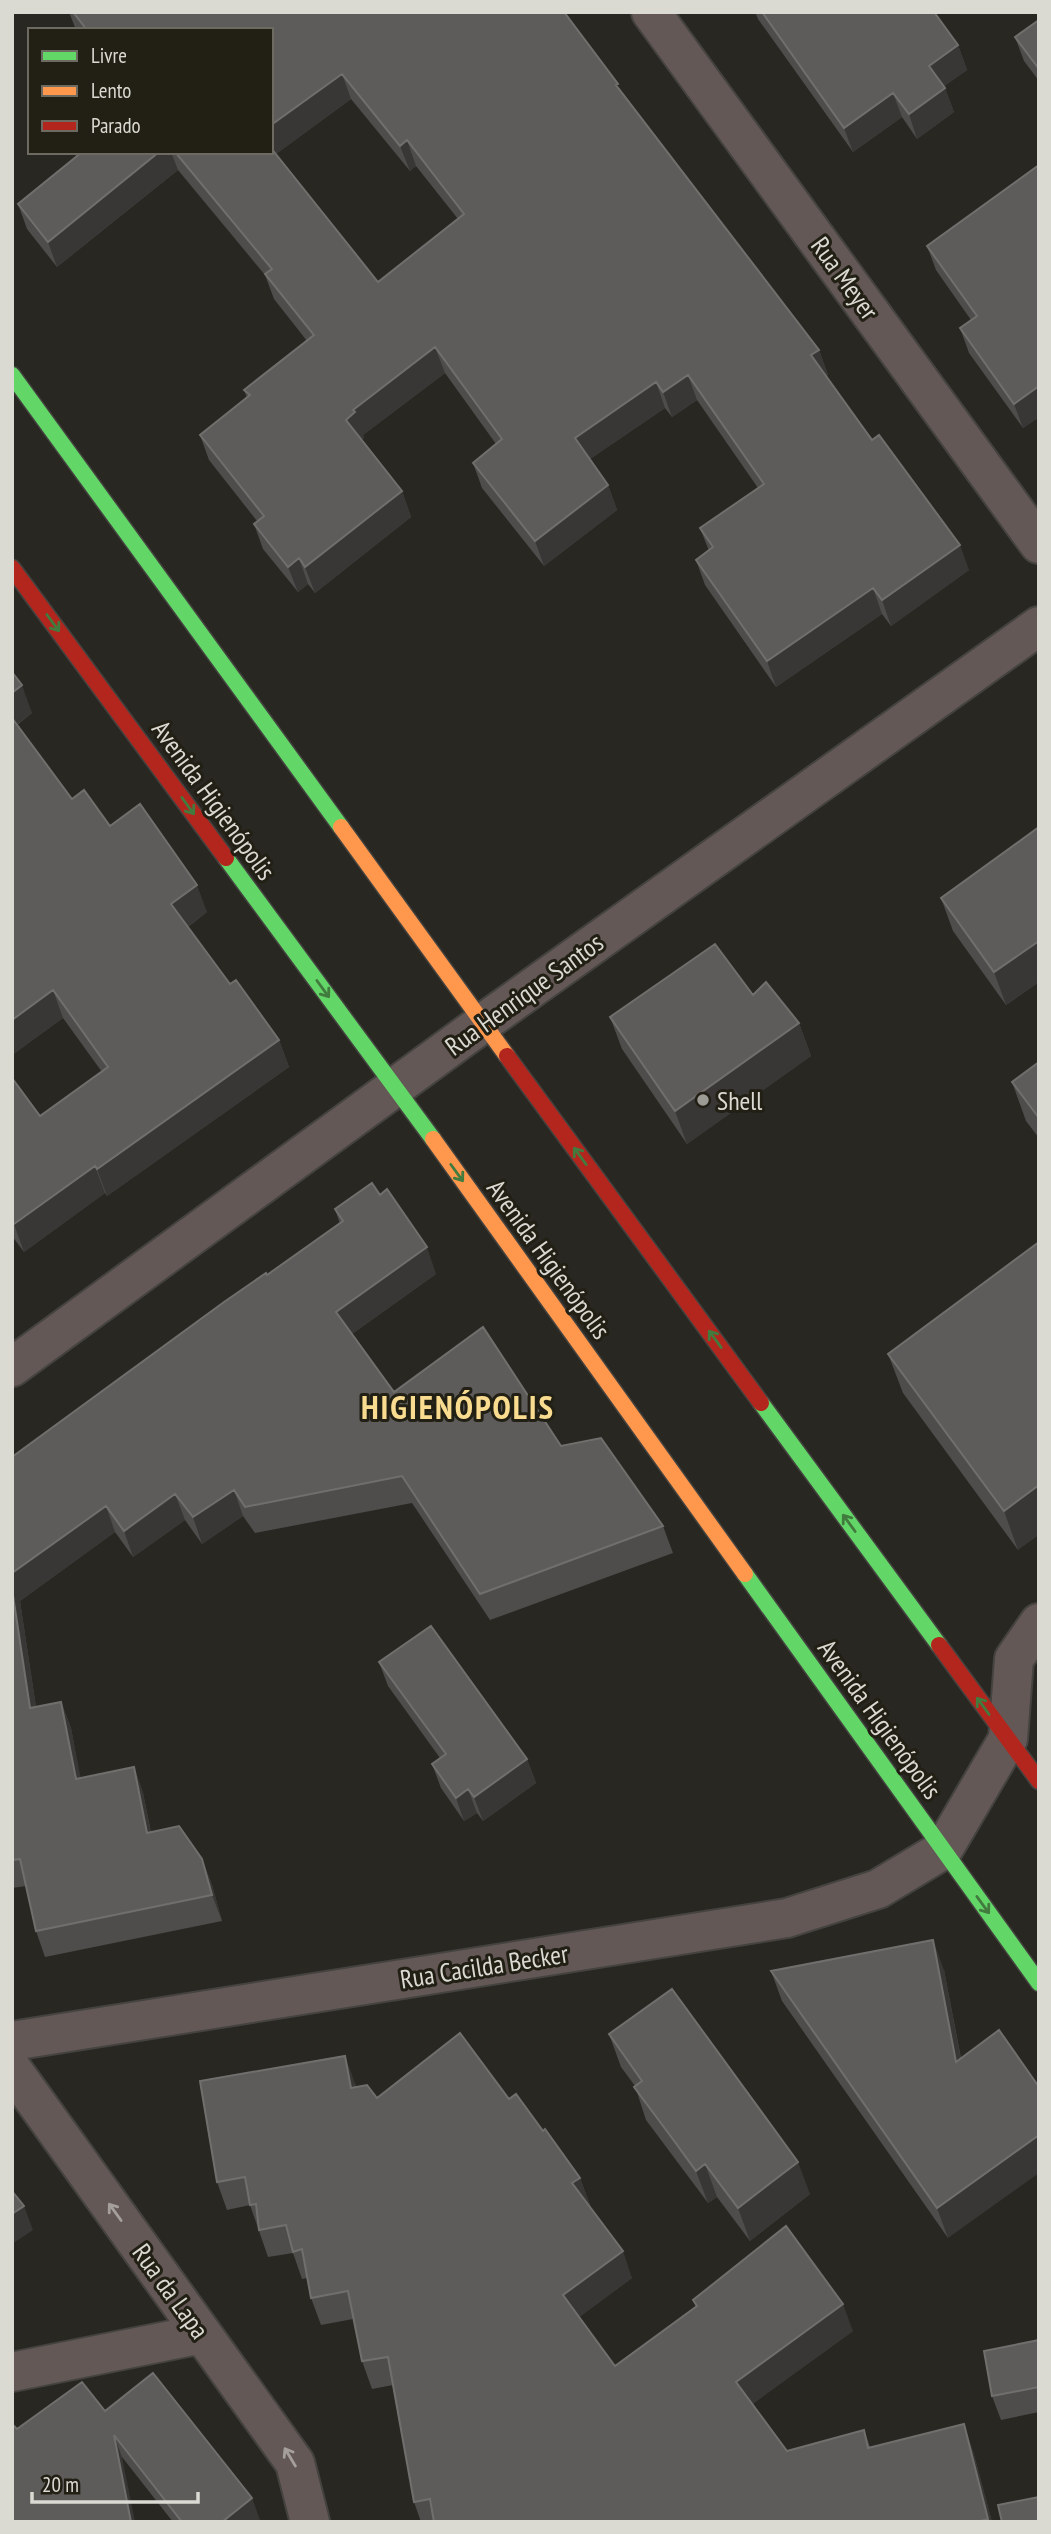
<svg xmlns="http://www.w3.org/2000/svg" width="1051" height="2534" font-family="'PT Sans Narrow',sans-serif">
	<style>
		.lines { fill: none; stroke-linecap: round; stroke-linejoin: round }
		.street-casing { stroke: #44433f; stroke-width: 42 }
		.fast-casing { stroke: #44433f; stroke-width: 19 }
		.slow-casing { stroke: #44433f; stroke-width: 19 }
		.jam-casing { stroke: #44433f; stroke-width: 19 }
		.street { stroke: #645857; stroke-width: 38 }
		.fast { stroke: #63d668; stroke-width: 16 }
		.slow { stroke: #ff974d; stroke-width: 16 }
		.jam { stroke: #b3261e; stroke-width: 16 }
		.wall { fill: #4e4d4c; fill-rule: evenodd }
		.shaded-wall { fill: #393735 }
		.building { fill: #5e5c5a; stroke: #716f6d; stroke-width: 2 }
		.oneway { stroke: #427b3e }
		.oneway2 { stroke: #a59f9b }
		.poi-dot { fill: #9c9b94; stroke: #222015; stroke-width: 2.5 }
		.labels { text-anchor: middle; dominant-baseline: central; stroke-width: 6; stroke-linejoin: round; paint-order: stroke }
		.street-label { font-size: 26px; fill: #dad9d2; stroke: #222015 }
		.poi-label { font-size: 26px; fill: #dad9d2; stroke: #222015; text-anchor: start }
		.district-label { font-size: 33px; font-weight: bold; letter-spacing: 2px; fill: #f9dc90; stroke: #222015 }
	</style>
	<rect width="100%" height="100%" fill="#282722"/>
	<g class="lines">
		<!-- street casing -->
		<g class="street-casing">
			<path id="street" d="M651,12L1039,544
				M12,1367L483,1023L1039,626
				M12,2041L787,1918L878,1889L943,1850L1008,1739L1014,1659L1039,1623
				M12,2069L295,2463L310,2522
				M12,2372L202,2334"/>
		</g>
		<!-- fast casing -->
		<g class="fast-casing">
			<path id="fast" d="M12,375L341,827
				M226,858L433,1139
				M761,1403L939,1645
				M745,1574L1039,1983"/>
		</g>
		<!-- slow casing -->
		<g class="slow-casing">
			<path id="slow" d="M341,827L507,1056
				M433,1139L745,1574"/>
		</g>
		<!-- jam casing -->
		<g class="jam-casing">
			<path id="jam" d="M12,568L226,858
				M507,1056L761,1403
				M939,1645L1039,1781"/>
		</g>
		<!-- street -->
		<use href="#street" class="street"/>
		<!-- fast -->
		<use href="#fast" class="fast"/>
		<!-- slow -->
		<use href="#slow" class="slow"/>
		<!-- jam -->
		<use href="#jam" class="jam"/>
	</g>
	<!-- wall -->
	<path class="wall" d="M69,12H564L621,91L819,350L828,375L826,376L969,570L891,626L882,614L776,687L705,585L696,560L709,551L700,528L758,488L697,400L672,417L665,408L590,459L608,485L617,510L544,566L482,488L473,463L496,444L445,373L363,435L364,438L361,440L402,491L411,517L315,593L308,584L298,592L263,549L254,524L257,521L209,460L200,435L247,398L244,390L307,341L274,299L265,275L178,170L57,267L27,229L18,204L82,152H271V30H76ZM351,99L410,171L416,166L458,219L378,282L276,154Z
		M755,12H934L958,45L967,70L944,86L954,112L917,139L902,117L853,152L758,19Z
		M1039,20V81L1024,61L1015,37Z
		M1039,164V417L1023,428L969,353L960,328L971,320L936,270L927,246Z
		M12,672L32,713L17,725L72,799L110,826L207,912L188,927L230,984L279,1040L289,1067L107,1196L105,1193L24,1252L12,1236V1078L40,1116L102,1072L63,1018L12,1055Z
		M1039,827V982L1006,1005L953,931L941,898Z
		M610,1017L799,1023L811,1056L687,1144L622,1049Z
		M1039,1062V1138L1026,1121L1012,1082Z
		M335,1209L436,1274L352,1334L394,1392L561,1446L663,1526L673,1553L490,1620L412,1503L255,1533L243,1516L202,1544L185,1520L133,1557L115,1532L20,1601L36,1707L61,1702L71,1728L80,1778L134,1767L143,1793L151,1832L202,1859L212,1885L222,1921L45,1957L36,1931L26,1886L12,1888V1457L340,1224Z
		M1039,1242L1018,1550L903,1393L888,1354Z
		M379,1662L527,1759L536,1783L483,1821L477,1813L464,1821L441,1788L432,1764L440,1758L388,1686Z
		M944,1970L961,2058L948,2238L782,2001L771,1971Z
		M609,2034L810,2194L750,2241L717,2197L708,2203L646,2120L635,2086L621,2067Z
		M355,2083L356,2087L377,2098L509,2099L543,2131L580,2178L590,2205L589,2206L632,2278L579,2317L615,2366L696,2307L693,2300L853,2331L752,2404L787,2451L864,2430L870,2447L973,2451L992,2522H421L414,2502L393,2385L372,2389L362,2361L353,2319L321,2325L311,2298L307,2278L302,2279L293,2253L268,2257L250,2205L227,2210L217,2182Z
		M1039,2340V2412L1001,2420L992,2396Z
		M105,2411L260,2520L258,2522H173L122,2457L17,2429Z"/>
	<!-- shaded-wall -->
	<path class="shaded-wall" d="M958,45L967,70L938,91L929,66Z
		M342,74L351,99L269,159L271,152V125Z
		M945,88L954,112L917,139L909,114Z
		M893,93L902,117L853,152L844,128Z
		M407,140L416,166L410,171L400,146Z
		M159,152H171L178,170L57,267L48,242Z
		M435,347L445,373L363,435L364,438L355,445L346,420L353,410Z
		M819,350L828,375L820,380L811,355Z
		M688,375L697,400L672,417L663,392Z
		M656,382L665,408L584,463L575,438Z
		M1039,386V417L1023,428L1014,404Z
		M608,485L617,510L544,566L535,541Z
		M402,491L411,517L315,593L305,567Z
		M960,545L969,570L891,626L882,600Z
		M299,558L308,584L298,592L288,567Z
		M873,588L882,614L776,687L767,661Z
		M22,685L32,713L12,728V693Z
		M197,885L207,912L181,932L171,904Z
		M1039,941V982L1006,1005L994,972Z
		M53,990L63,1018L12,1055V1020Z
		M799,1023L811,1056L687,1144L675,1111Z
		M279,1040L289,1067L107,1196L97,1169Z
		M95,1166L105,1193L24,1252L14,1224Z
		M427,1247L436,1274L345,1339L336,1312Z
		M1039,1485V1535L1018,1550L1004,1511Z
		M234,1490L243,1516L202,1544L193,1517Z
		M175,1494L185,1520L133,1557L124,1531Z
		M106,1506L115,1532L20,1601L40,1734L30,1708L12,1589V1573Z
		M61,1702L71,1728L86,1805L76,1779Z
		M527,1759L536,1783L483,1821L474,1797Z
		M134,1767L143,1793L156,1859L147,1833Z
		M468,1789L477,1813L464,1821L456,1798Z
		M202,1859L212,1885L222,1921L212,1895Z
		M933,1940L944,1970L967,2092L956,2062Z
		M345,2056L355,2083L361,2116L351,2088Z
		M1039,2135V2173L948,2238L937,2208Z
		M798,2162L810,2194L750,2241L738,2208Z
		M705,2164L717,2197L708,2203L696,2171Z
		M580,2178L590,2205L582,2210L572,2183Z
		M24,2206L33,2230L12,2244V2214Z
		M623,2251L632,2278L573,2322L563,2295Z
		M843,2304L853,2331L746,2409L736,2382Z
		M964,2424L973,2451L992,2522H989L988,2519Z
		M114,2435L122,2457L135,2522H131Z
		M252,2498L260,2520L258,2522H222Z"/>
	<!-- building -->
	<path class="building" d="M73,12H564L618,84L616,85L819,350L811,355L872,440L879,435L960,545L882,600L873,588L767,661L696,560L713,547L700,528L764,484L688,375L663,392L656,382L575,438L608,485L535,541L473,463L502,439L435,347L353,410L355,412L346,420L402,491L305,567L299,558L288,567L254,524L264,516L200,435L250,395L244,390L314,335L265,274L272,269L175,152H271V148L378,282L464,214L407,140L400,146L342,74L271,125V30H87Z
		M762,12H934L958,45L929,66L945,88L909,114L893,93L844,128Z
		M1039,20V69L1015,37Z
		M82,152H159L48,242L18,204Z
		M1039,165V386L1014,404L960,328L977,316L927,246Z
		M12,672L22,685L12,693Z
		M12,718L72,799L84,790L110,826L140,804L197,885L171,904L230,984L236,980L279,1040L97,1169L95,1166L14,1224L12,1222V1078L40,1116L108,1067L53,990L12,1020Z
		M1039,827V941L994,972L941,898Z
		M715,944L753,995L766,982L799,1023L675,1111L610,1017Z
		M1039,1062V1118L1012,1082Z
		M372,1183L380,1195L387,1189L427,1247L336,1312L394,1392L483,1327L561,1446L601,1438L663,1526L480,1594L402,1476L245,1507L234,1490L193,1517L175,1494L124,1531L106,1506L12,1573V1457L224,1302L266,1273L267,1275L343,1221L335,1209Z
		M1039,1242V1485L1004,1511L888,1354Z
		M12,1589L30,1708L61,1702L76,1779L134,1767L147,1833L179,1826L202,1859L212,1895L36,1931L20,1859L12,1860Z
		M431,1626L527,1759L474,1797L468,1789L456,1798L432,1764L446,1754L379,1662Z
		M933,1940L956,2062L999,2030L1039,2087V2135L937,2208L771,1971Z
		M672,1989L798,2162L738,2208L705,2164L696,2171L672,2138L634,2087L642,2081L609,2034Z
		M460,2033L509,2099L516,2094L543,2131L545,2129L580,2178L572,2183L623,2251L563,2295L615,2366L697,2306L693,2300L786,2226L843,2304L736,2382L787,2451L864,2430L868,2448L964,2424L988,2519L977,2522H434L430,2499L414,2502L388,2357L362,2361L348,2291L311,2298L302,2249L293,2252L286,2225L259,2230L256,2204L250,2205L245,2177L217,2182L200,2081L345,2056L351,2088L367,2085L377,2098Z
		M12,2191L24,2206L12,2214Z
		M1039,2340V2387L992,2396L984,2351Z
		M153,2373L252,2498L222,2522H182L114,2435L131,2522H12V2424L17,2429L82,2382L105,2411Z
		M1039,2497V2522H1002L998,2505Z"/>
	<!-- one-way arrows -->
	<defs><path id="oneway-shaft" d="M-6 0H5M1.5-3L5.5 0L1.5 3" fill="none" stroke-width="1.6" stroke-linecap="round" stroke-linejoin="round" transform="scale(1.75)"/></defs>
	<g class="oneway">
		<use href="#oneway-shaft" transform="translate(53 623) rotate(54)"/>
		<use href="#oneway-shaft" transform="translate(188 806) rotate(54)"/>
		<use href="#oneway-shaft" transform="translate(323 989) rotate(54)"/>
		<use href="#oneway-shaft" transform="translate(580 1156) rotate(-126)"/>
		<use href="#oneway-shaft" transform="translate(457 1173) rotate(54)"/>
		<use href="#oneway-shaft" transform="translate(715 1339) rotate(-126)"/>
		<use href="#oneway-shaft" transform="translate(849 1523) rotate(-126)"/>
		<use href="#oneway-shaft" transform="translate(983 1706) rotate(-126)"/>
		<use href="#oneway-shaft" transform="translate(983 1905) rotate(54)"/>
	</g>
	<g class="oneway2">
		<use href="#oneway-shaft" transform="translate(115 2212) rotate(-126)"/>
		<use href="#oneway-shaft" transform="translate(290 2457) rotate(-121)"/>
	</g>
	<!-- markers -->
	<circle class="poi-dot" cx="703" cy="1100" r="7"/>
	<g class="labels">
		<!-- street labels -->
		<g class="street-label">
			<text transform="translate(845 278) rotate(54)">Rua Meyer</text>
			<text transform="translate(214 800) rotate(54)">Avenida Higienópolis</text>
			<text transform="translate(524 994) rotate(-36)">Rua Henrique Santos</text>
			<text transform="translate(549 1259) rotate(54)">Avenida Higienópolis</text>
			<text transform="translate(880 1719) rotate(54)">Avenida Higienópolis</text>
			<text transform="translate(484 1966) rotate(-9)">Rua Cacilda Becker</text>
			<text transform="translate(171 2291) rotate(54)">Rua da Lapa</text>
		</g>
		<!-- poi labels -->
		<g class="poi-label">
			<text x="717" y="1100">Shell</text>
		</g>
		<!-- district labels -->
		<g class="district-label">
			<text x="458" y="1406">HIGIENÓPOLIS</text>
		</g>
	</g>
	<!-- border -->
	<rect width="1051" height="2534" fill="none" stroke="#dad9d2" stroke-width="28"/>
	<!-- legend -->
	<rect x="28" y="28" width="245" height="126" fill="#222015" stroke="#6c6a61" stroke-width="2"/>
	<rect x="42" y="51" width="35" height="10" fill="#63d668" stroke="#6c6a61" stroke-width="2"/>
	<text x="91" y="63" font-size="21" fill="#dad9d2">Livre</text>
	<rect x="42" y="86" width="35" height="10" fill="#ff974d" stroke="#6c6a61" stroke-width="2"/>
	<text x="91" y="98" font-size="21" fill="#dad9d2">Lento</text>
	<rect x="42" y="121" width="35" height="10" fill="#b3261e" stroke="#6c6a61" stroke-width="2"/>
	<text x="91" y="133" font-size="21" fill="#dad9d2">Parado</text>
	<!-- scale -->
	<path d="M32 2492v10h166v-10" fill="none" stroke="#dad9d2" stroke-width="3.5"/>
	<text x="42" y="2492" font-size="21" fill="#dad9d2" stroke="#222015" stroke-width="5" paint-order="stroke">20 m</text>
</svg>
